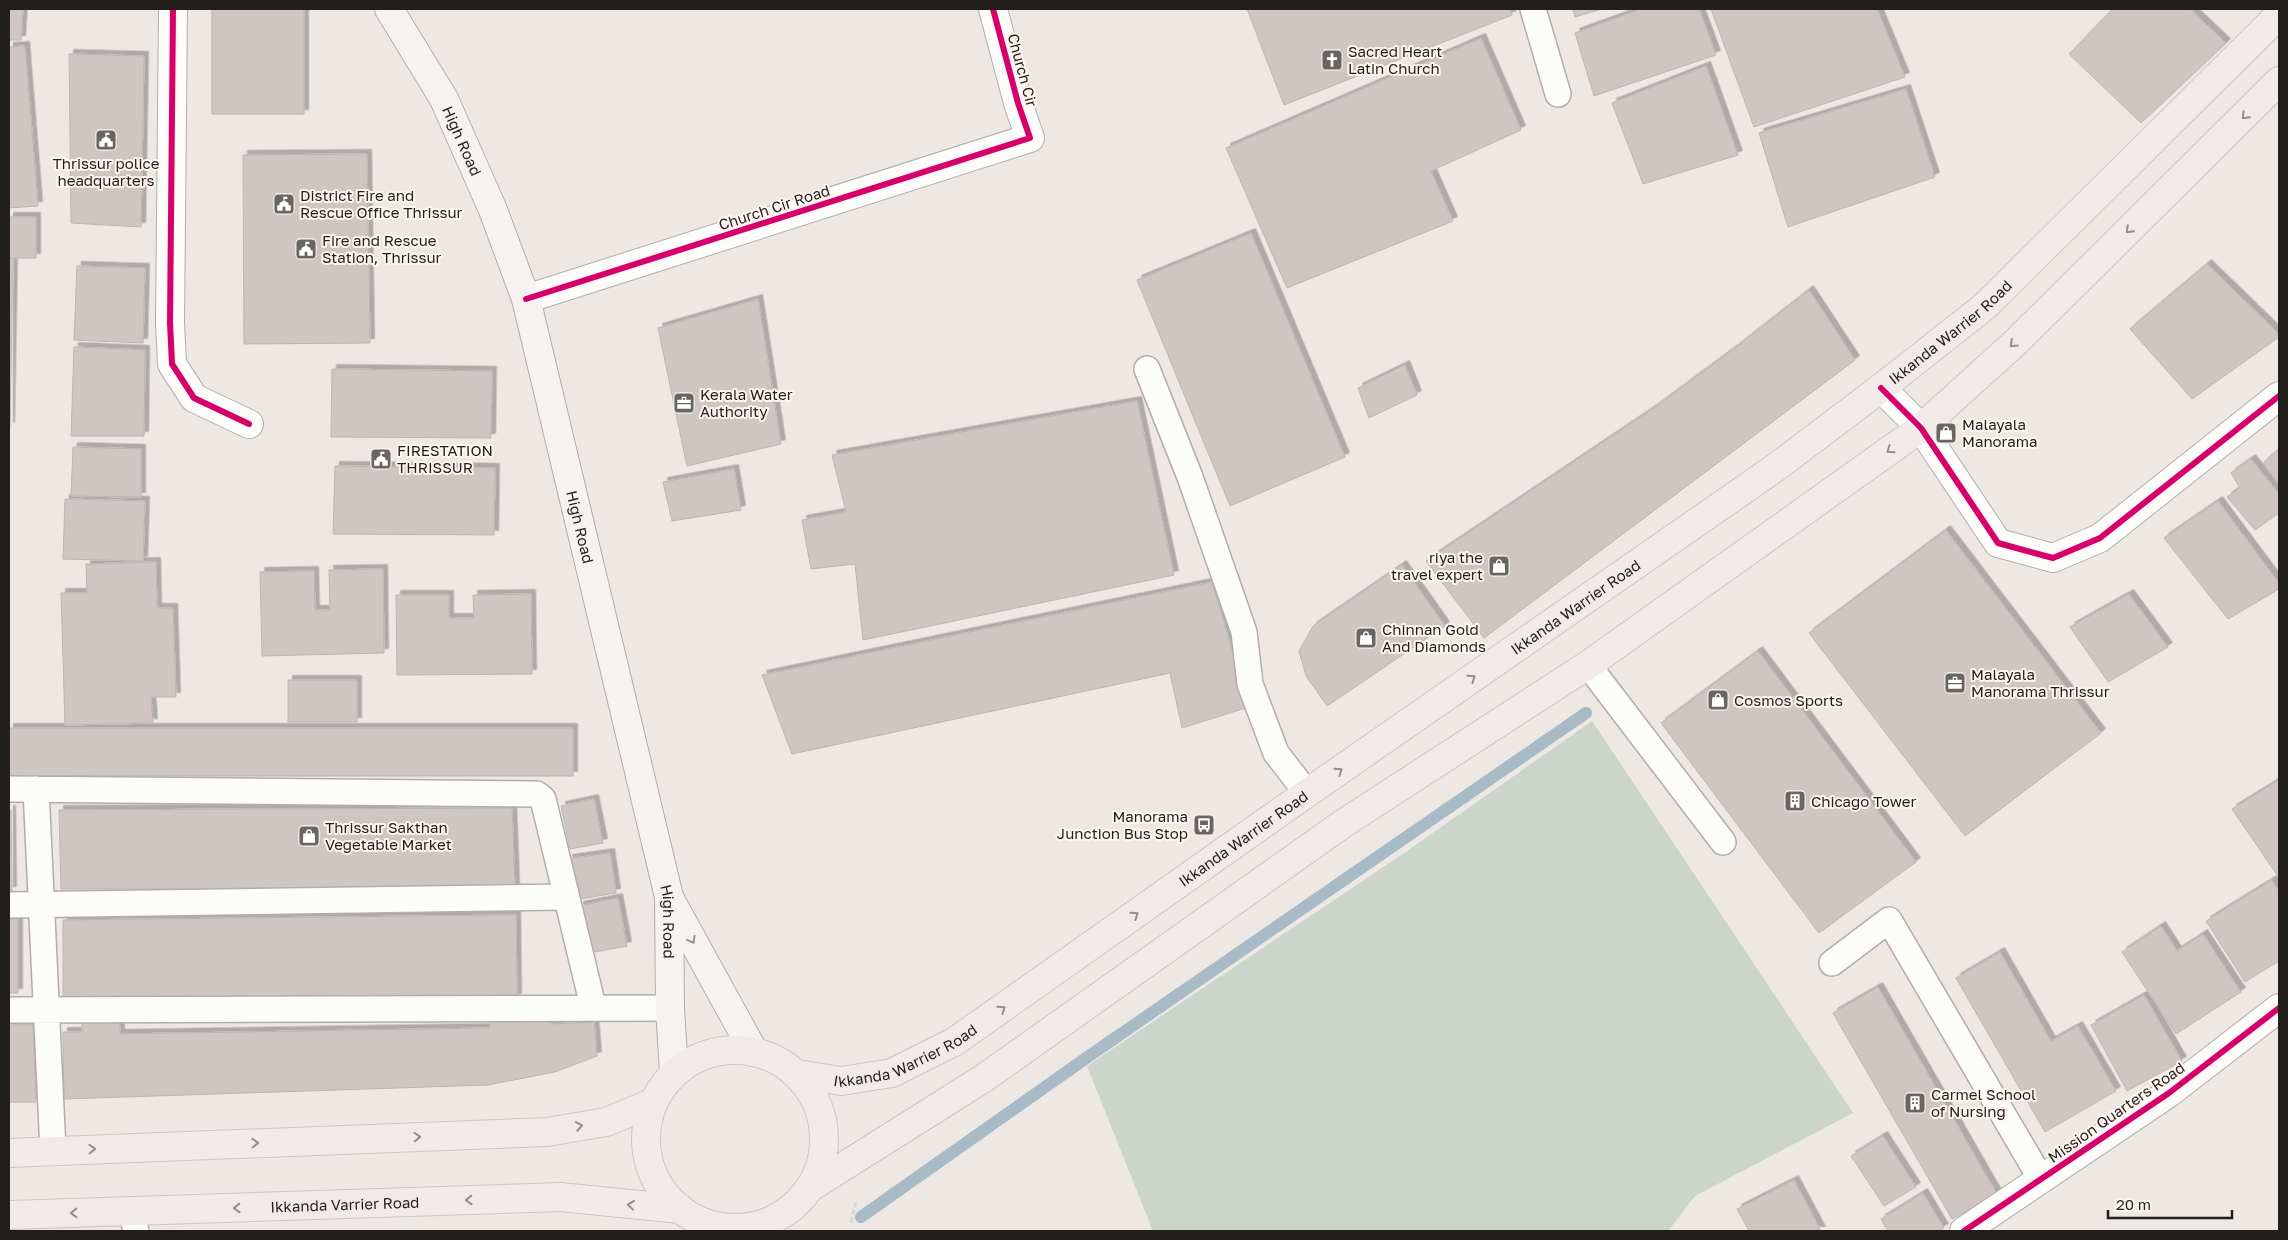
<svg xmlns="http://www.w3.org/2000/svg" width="2288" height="1240" font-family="'Golos Text',sans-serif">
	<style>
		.green { fill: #cbd5cc }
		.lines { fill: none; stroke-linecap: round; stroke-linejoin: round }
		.stream { stroke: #a7bac5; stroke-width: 12 }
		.building { fill: #cfc6c3; stroke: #bab6b4; filter: url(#shadow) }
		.service-casing { stroke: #b2adab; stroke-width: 28 }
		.minor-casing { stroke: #b2adab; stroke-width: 30 }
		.tertiary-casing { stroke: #b2adab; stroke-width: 30 }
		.secondary-casing { stroke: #b2adab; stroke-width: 30 }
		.primary-casing { stroke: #c8c6c4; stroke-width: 30 }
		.path { stroke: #d7d5d5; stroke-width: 3; stroke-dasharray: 5 2.5; stroke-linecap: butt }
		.service { stroke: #fcfcfb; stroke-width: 25 }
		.minor { stroke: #fcfcfb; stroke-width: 28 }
		.tertiary { stroke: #fcfcfb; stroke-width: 28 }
		.secondary { stroke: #f6f2f2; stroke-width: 28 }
		.primary { stroke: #f2eae8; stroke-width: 28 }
		.cycleway-casing { stroke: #fff4ef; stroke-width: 9 }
		.cycleway { stroke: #d6006c; stroke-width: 6 }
		.oneway { stroke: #948e8c }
		.oneway2 { stroke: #979392 }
		.labels { text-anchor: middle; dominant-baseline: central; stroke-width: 4; stroke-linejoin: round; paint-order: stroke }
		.poi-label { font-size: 15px; fill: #221e1c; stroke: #fff4ef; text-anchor: start }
		.street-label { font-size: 15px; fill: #221e1c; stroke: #fff4ef }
	</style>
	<defs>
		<filter id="shadow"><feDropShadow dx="4.5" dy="-4.5" stdDeviation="0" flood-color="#0004"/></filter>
	</defs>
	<rect width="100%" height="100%" fill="#eee8e5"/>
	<!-- green -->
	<path class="green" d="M1592,721L1853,1113L1695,1196L1668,1231H1153L1087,1066L1407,851Z"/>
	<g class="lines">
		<!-- stream -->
		<path class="stream" d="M861,1217L1089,1056L1586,713"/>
	</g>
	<!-- building -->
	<path class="building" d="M9,9H23L21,40H9Z
		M212,9H304V114H212Z
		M1247,9H1510L1512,15L1284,105Z
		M1573,9H1602L1575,17Z
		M1641,9H1699L1716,55L1594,96L1575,33Z
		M1711,9H1877L1905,77L1754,127Z
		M2113,9H2190L2226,43L2141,123L2069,54Z
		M1481,38L1521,130L1431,171L1453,221L1287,288L1226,148Z
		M25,46L38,206L9,208V47Z
		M69,54L144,56L141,227L71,223Z
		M1706,66L1738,155L1643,184L1612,103Z
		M1906,89L1935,177L1788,227L1759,133Z
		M367,154L370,343L244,344L243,155Z
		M9,217H36V258H9Z
		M1251,233L1345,457L1230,506L1137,280Z
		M9,258H13L10,427H9Z
		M2207,264L2279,334V337L2192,399L2130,329Z
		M77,266L145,268L143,343L74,340Z
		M1809,290L1855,360L1484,638L1426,561L1654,408L1735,348Z
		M758,299L781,444L687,466L658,328Z
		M74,347L145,350L144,436H71Z
		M1405,365L1417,395L1369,418L1358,388Z
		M332,369L492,371L491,438L331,437Z
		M1137,401L1174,575L863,640L855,564L811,569L802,520L846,512L832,455Z
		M73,447L141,449V497L71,496Z
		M2279,449V484L2263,463Z
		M2251,459L2279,494V513L2255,530L2227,497L2240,488L2231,473Z
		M335,466L495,468L494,535L333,534Z
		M734,469L741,510L672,521L663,482Z
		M65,499L145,501L143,561L63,559Z
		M2218,501L2279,583V589L2228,619L2164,538Z
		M1946,530L2101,733L1965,836L1809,633Z
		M156,562L157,608H173L176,697H151L153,723L65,725L61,593H87L86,564Z
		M1402,565L1445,626L1327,706L1306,676L1299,651L1313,626Z
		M383,569L384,653L262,656L260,572L314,571L315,610H330L329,570Z
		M1212,582L1249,707L1182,728L1170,673L792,754L762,675Z
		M531,594L532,674L397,675L396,595H449V618H474L473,595Z
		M2129,594L2168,647L2108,682L2070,627Z
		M1758,651L1916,862L1819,933L1661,723Z
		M288,680H357V722H288Z
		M9,728H573V776H9Z
		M2279,780V878L2232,809Z
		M594,799L603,843L570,849L561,806Z
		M512,808L515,889H61L59,810Z
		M9,810H11L12,891H9Z
		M610,853L616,893L574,900L568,859Z
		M2272,880L2279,891V961L2245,982L2206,921Z
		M618,898L627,946L589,953L579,906Z
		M516,915L517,998H63V920Z
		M9,919H18V993H9Z
		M2161,926L2177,951L2203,934L2241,992L2176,1034L2122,952Z
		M2000,952L2051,1041L2078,1026L2116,1091L2045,1132L1956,978Z
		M1878,987L1997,1194L1952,1219L1833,1013Z
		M2144,995L2182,1061L2127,1091L2091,1025Z
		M552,1017L551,1024L594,1022L597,1056L555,1072L488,1085L64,1099L63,1032H82V1019L120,1018V1034L490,1028V1018Z
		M9,1025H33L36,1102H9Z
		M1883,1136L1916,1187L1884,1206L1851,1156Z
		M1794,1180L1821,1231H1749L1737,1209Z
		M1923,1193L1944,1228L1938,1231H1888L1881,1219Z"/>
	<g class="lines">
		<!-- service casing -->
		<g class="service-casing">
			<path id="service" d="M1533,9L1558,94
				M1147,369L1190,477L1244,632L1250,684L1276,753L1307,793
				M1588,665L1723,842
				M9,789L537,794L543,799L592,1002L587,1007
				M36,789L53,1151
				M9,905L566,897
				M1832,963L1889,920L2041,1179
				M9,1010L670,1008
				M131,1211L136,1231"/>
		</g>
		<!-- minor casing -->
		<g class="minor-casing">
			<path id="minor" d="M173,9L170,323L172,364L194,398L249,424
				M526,299L1030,138L1018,103L993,9
				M1881,388L1921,428L1998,543L2053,558L2100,538L2279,396"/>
		</g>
		<!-- tertiary casing -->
		<g class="tertiary-casing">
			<path id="tertiary" d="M1964,1231L2169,1093L2279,1008"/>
		</g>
		<!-- secondary casing -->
		<g class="secondary-casing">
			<g id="secondary">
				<path id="s1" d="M389,9L444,99L493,210L526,299L669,897L670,1008L674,1073"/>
				<path d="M671,901L754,1052"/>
			</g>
		</g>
		<!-- primary casing -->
		<g class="primary-casing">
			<g id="primary">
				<circle cx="735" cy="1139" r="89"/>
				<path id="s2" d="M797,1074L841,1081L892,1073L954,1042L1307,793L1775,468L1881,388L1984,307L2279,15"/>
				<path d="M9,1153L547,1132L606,1122L652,1103"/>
				<path d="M811,1187L984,1078L1344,823L1588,665L1921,428L2017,341L2279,81"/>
				<path id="s3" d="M9,1215L560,1197L680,1209"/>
			</g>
		</g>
		<!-- path -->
		<path class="path" d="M851,1222L856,1202"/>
		<!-- service -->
		<use href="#service" class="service"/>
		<!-- minor -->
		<use href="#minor" class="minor"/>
		<!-- tertiary -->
		<use href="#tertiary" class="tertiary"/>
		<!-- secondary -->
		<use href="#secondary" class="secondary"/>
		<!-- primary -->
		<use href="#primary" class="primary"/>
		<!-- cycleway casing -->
		<g class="cycleway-casing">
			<path id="cycleway" d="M173,9L170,323L172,364L194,398L249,424
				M526,299L1030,138L1018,103L993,9
				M1881,388L1921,428L1998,543L2053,558L2100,538L2279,396
				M1964,1231L2169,1093L2279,1008"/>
		</g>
		<!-- cycleway -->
		<use href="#cycleway" class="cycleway"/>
	</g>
	<!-- one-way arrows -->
	<defs><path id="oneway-chevron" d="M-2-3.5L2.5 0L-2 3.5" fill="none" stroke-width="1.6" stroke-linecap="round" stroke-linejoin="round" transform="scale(1.25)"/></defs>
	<g class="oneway">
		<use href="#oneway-chevron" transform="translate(2245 116) rotate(135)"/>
		<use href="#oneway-chevron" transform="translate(2129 230) rotate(135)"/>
		<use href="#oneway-chevron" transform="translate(2013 344) rotate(137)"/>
		<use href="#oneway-chevron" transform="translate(1890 450) rotate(145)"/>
		<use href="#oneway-chevron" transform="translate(1472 678) rotate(-35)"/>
		<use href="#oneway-chevron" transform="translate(1339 771) rotate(-35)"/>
		<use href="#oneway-chevron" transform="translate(1135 915) rotate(-35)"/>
		<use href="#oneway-chevron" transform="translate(1002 1009) rotate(-35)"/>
		<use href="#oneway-chevron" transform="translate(579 1126) rotate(-10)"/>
		<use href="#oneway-chevron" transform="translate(417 1137) rotate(-2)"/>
		<use href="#oneway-chevron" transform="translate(255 1143) rotate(-2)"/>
		<use href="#oneway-chevron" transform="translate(92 1149) rotate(-2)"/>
		<use href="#oneway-chevron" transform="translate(469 1200) rotate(178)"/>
		<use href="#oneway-chevron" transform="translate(631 1205) rotate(-174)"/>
		<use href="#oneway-chevron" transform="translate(237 1208) rotate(178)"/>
		<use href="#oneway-chevron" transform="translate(74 1213) rotate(178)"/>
	</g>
	<use class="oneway2" href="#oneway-chevron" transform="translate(692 940) rotate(61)"/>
	<!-- icons -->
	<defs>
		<g id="church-square" transform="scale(1.125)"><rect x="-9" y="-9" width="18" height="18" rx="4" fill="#696562" stroke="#fff4ef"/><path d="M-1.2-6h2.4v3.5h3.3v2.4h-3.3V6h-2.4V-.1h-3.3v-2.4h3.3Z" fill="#fff"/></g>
		<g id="civic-square" transform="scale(1.125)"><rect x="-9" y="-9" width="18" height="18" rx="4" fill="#696562" stroke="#fff4ef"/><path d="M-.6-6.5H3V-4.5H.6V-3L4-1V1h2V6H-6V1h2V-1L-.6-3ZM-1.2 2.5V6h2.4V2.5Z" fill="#fff"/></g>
		<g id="office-square" transform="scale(1.125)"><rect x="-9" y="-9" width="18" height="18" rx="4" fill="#696562" stroke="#fff4ef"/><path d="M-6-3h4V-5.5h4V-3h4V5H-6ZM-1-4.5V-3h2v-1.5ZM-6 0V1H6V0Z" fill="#fff"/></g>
		<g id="shop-square" transform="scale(1.125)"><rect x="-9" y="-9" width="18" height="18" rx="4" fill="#696562" stroke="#fff4ef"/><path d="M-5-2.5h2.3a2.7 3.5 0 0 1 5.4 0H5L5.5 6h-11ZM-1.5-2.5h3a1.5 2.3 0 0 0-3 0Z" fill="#fff"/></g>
		<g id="building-square" transform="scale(1.125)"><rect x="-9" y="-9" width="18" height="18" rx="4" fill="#696562" stroke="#fff4ef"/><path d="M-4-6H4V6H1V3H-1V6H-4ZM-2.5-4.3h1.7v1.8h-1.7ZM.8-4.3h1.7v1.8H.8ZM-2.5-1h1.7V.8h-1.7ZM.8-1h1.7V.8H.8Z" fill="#fff"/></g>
		<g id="bus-square" transform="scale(1.125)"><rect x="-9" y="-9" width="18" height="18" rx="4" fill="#696562" stroke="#fff4ef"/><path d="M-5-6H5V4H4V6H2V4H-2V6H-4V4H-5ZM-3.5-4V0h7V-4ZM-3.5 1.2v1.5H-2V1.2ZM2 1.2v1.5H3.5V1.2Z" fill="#fff"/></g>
	</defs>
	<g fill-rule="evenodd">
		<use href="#church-square" x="1332" y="60"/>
		<use href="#civic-square" x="106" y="140"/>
		<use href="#civic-square" x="284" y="204"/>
		<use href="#civic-square" x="306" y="249"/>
		<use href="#office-square" x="684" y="403"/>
		<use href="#shop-square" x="1946" y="433"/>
		<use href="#civic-square" x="381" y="459"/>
		<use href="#shop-square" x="1499" y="566"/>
		<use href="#shop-square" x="1366" y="638"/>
		<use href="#office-square" x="1955" y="683"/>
		<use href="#shop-square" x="1718" y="700"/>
		<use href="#building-square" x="1795" y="801"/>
		<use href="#bus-square" x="1204" y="825"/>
		<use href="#shop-square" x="309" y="836"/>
		<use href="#building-square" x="1915" y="1103"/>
	</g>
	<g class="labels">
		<!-- poi labels -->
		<g class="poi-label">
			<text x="1348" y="51">Sacred Heart<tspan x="1348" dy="17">Latin Church</tspan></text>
			<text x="106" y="163" text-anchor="middle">Thrissur police<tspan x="106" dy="17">headquarters</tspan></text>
			<text x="300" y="195">District Fire and<tspan x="300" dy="17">Rescue Office Thrissur</tspan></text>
			<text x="322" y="240">Fire and Rescue<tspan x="322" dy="17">Station, Thrissur</tspan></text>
			<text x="700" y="394">Kerala Water<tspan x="700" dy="17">Authority</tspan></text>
			<text x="1962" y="424">Malayala<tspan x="1962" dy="17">Manorama</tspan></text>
			<text x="397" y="450">FIRESTATION<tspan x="397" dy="17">THRISSUR</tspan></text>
			<text x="1483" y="557" text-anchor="end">riya the<tspan x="1483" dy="17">travel expert</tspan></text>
			<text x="1382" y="629">Chinnan Gold<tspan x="1382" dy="17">And Diamonds</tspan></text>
			<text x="1971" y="674">Malayala<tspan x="1971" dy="17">Manorama Thrissur</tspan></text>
			<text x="1734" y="700">Cosmos Sports</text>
			<text x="1811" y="801">Chicago Tower</text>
			<text x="1188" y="816" text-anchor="end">Manorama<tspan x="1188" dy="17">Junction Bus Stop</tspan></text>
			<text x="325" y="827">Thrissur Sakthan<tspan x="325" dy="17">Vegetable Market</tspan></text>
			<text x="1931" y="1094">Carmel School<tspan x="1931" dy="17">of Nursing</tspan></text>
		</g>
		<!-- street labels -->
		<g class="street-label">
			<text transform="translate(1023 70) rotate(75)">Church Cir</text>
			<text stroke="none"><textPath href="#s1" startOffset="151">High Road</textPath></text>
			<text transform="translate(774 207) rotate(-18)">Church Cir Road</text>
			<text stroke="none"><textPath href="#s2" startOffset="1389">Ikkanda Warrier Road</textPath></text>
			<text stroke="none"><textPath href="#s1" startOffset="556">High Road</textPath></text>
			<text stroke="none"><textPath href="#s2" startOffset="924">Ikkanda Warrier Road</textPath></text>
			<text stroke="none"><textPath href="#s2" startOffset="519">Ikkanda Warrier Road</textPath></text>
			<text stroke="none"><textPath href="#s1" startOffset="961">High Road</textPath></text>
			<text stroke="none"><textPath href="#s2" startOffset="114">Ikkanda Warrier Road</textPath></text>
			<text transform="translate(2116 1112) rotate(-35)">Mission Quarters Road</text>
			<text stroke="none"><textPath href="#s3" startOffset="336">Ikkanda Varrier Road</textPath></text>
		</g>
	</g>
	<!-- border -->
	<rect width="2288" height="1240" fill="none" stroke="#221e1c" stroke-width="20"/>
	<!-- scale -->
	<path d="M2108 1210v8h124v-8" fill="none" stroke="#221e1c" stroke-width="2.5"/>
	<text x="2116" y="1210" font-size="15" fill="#221e1c" stroke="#fff4ef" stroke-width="4" paint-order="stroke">20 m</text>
</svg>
